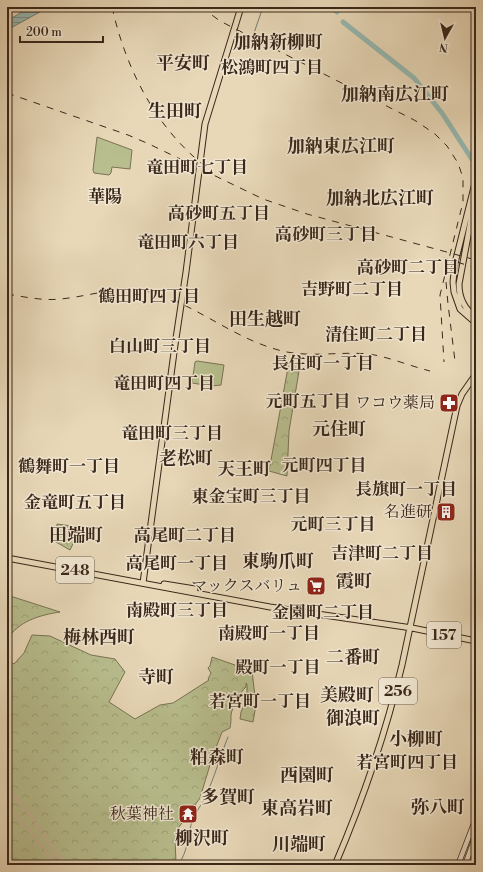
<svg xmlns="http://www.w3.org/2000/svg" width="483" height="872" font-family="'Libre Bodoni','Noto Serif JP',serif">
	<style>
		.grass { fill: #b8be8e; stroke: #797354 }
		.forest { fill: url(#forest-crowns); stroke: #797354 }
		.water { fill: url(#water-rules); stroke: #727f75 }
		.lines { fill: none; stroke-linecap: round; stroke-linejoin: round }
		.stream { stroke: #727f75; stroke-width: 1 }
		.river { stroke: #97b9b1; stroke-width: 5 }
		.secondary-tunnel { stroke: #c5b599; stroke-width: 4.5; stroke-dasharray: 4.5 2; stroke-linecap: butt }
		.secondary-casing { stroke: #3a281b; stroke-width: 6 }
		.primary-casing { stroke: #3a281b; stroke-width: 7 }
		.trunk-casing { stroke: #3a281b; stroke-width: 7 }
		.secondary { stroke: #f0e6d1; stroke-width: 4.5 }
		.primary { stroke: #e8d8b8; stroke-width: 5 }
		.trunk { stroke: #e8d8b8; stroke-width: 5 }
		.rail { stroke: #3a281b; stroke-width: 1; stroke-dasharray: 7 7; stroke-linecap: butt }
		.labels { text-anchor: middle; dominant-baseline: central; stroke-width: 3; stroke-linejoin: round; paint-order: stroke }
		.shield { fill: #f0e6d1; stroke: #716152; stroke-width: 1 }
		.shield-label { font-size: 15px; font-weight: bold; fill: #3a281b }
		.poi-label { font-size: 16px; fill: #3a281b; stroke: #f0e6d1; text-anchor: end }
		.neighbourhood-label { font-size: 17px; font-weight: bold; fill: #3a281b; stroke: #f0e6d1 }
		.quarter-label { font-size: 18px; font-weight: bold; fill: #3a281b; stroke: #f0e6d1 }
	</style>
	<defs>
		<pattern id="forest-crowns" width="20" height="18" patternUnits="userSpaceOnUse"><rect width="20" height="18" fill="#b8be8e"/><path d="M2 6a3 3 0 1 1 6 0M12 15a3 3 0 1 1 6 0" fill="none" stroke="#9fa37a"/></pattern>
		<pattern id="water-rules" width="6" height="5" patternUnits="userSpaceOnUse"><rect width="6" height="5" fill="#97b9b1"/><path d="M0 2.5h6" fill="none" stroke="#7c968f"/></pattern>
	</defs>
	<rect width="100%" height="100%" fill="#e8d8b8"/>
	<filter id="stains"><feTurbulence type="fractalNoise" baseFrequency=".005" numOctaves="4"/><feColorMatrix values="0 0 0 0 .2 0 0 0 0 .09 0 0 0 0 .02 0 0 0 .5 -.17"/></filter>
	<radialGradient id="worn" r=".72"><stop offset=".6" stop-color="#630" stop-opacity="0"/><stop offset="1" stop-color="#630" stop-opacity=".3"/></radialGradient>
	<!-- grass -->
	<path class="grass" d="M97,137L132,150L130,169L112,167L111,173L109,175L94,173L93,170Z
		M197,361L224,365L221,385L211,386L192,383L195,362Z"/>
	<!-- forest -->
	<path class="forest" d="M289,362L300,365L289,431L287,476L269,471Z
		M57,524L79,527L77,535L70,550L56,542Z
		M7,595L60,612C40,615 18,621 7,640Z
		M32,635L50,636L91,655L115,659L125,672L109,702L135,719L160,705L173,703L209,680L208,679L211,673L208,668L210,666L212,657L252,671L256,705L253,722L240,719L241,712L247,699V684L246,683V687C240,692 232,707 231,715C231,720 231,723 230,728L222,732L213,755L200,798L179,827L175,838L176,863L175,865H7V660L14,664L24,653Z"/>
	<!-- water -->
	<path class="water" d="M30,7H49L7,30V21Z"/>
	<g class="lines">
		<!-- stream -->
		<path class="stream" d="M251,46L254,33L263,7
			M178,865C189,851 187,834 193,819C196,811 202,805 205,797C215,777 220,756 228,737"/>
		<!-- river -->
		<path class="river" d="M333,7L337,12
			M343,22L414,78L442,113L475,164"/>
		<!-- secondary-tunnel -->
		<path class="secondary-tunnel" d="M7,787L30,815L64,865
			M7,804L57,865"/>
		<!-- secondary casing -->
		<g class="secondary-casing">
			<path id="secondary" d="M458,865L476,818
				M465,865L476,835"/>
		</g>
		<!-- primary casing -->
		<g class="primary-casing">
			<path id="primary" d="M143,583L175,345L186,272L205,124L241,7"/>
		</g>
		<!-- trunk casing -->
		<g class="trunk-casing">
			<path id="trunk" d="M476,179L455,263L453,282L454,292L460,309L476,323
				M476,193L459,284C459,298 464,309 476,317
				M7,558L270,607L412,628L476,641
				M164,584L195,589
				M335,865C362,802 386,732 402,665L457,406L462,394L476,374"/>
		</g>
		<!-- secondary -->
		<use href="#secondary" class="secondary"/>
		<!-- primary -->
		<use href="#primary" class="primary"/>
		<!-- trunk -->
		<use href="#trunk" class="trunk"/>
		<!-- rail -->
		<path class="rail" d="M112,7C126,70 157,131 210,170
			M201,7L220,21L416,121L435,134L447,146L458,163L463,178V202L440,295L444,362
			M7,93L128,135L149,144L263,199L307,214L476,260
			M444,258L476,268
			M446,282L448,304L455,361
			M7,294C25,297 43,301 61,299C90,296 117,286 145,291C161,293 174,300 188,307C216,321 244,340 275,349C306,359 337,351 369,354C389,357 410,366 430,371"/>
	</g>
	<!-- icons -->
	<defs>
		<g id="pharmacy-square" transform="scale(1)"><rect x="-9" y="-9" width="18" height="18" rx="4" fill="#8f2418" stroke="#f0e6d1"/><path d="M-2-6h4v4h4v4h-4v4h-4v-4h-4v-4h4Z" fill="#fff"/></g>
		<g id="building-square" transform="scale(1)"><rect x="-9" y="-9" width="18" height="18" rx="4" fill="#8f2418" stroke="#f0e6d1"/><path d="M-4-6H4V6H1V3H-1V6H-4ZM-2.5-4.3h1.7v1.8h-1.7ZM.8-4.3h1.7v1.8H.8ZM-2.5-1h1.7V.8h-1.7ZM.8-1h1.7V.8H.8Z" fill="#fff"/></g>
		<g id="supermarket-square" transform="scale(1)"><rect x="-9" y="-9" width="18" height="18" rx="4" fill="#8f2418" stroke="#f0e6d1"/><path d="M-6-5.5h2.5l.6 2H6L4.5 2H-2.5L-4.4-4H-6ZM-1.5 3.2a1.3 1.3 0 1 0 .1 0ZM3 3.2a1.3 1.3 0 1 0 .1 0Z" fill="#fff"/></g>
		<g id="temple-square" transform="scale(1)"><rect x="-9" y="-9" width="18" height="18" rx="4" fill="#8f2418" stroke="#f0e6d1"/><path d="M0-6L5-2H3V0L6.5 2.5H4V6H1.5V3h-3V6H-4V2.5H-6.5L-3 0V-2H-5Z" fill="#fff"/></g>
	</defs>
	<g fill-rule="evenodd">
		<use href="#pharmacy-square" x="449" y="403"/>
		<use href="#building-square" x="446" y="512"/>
		<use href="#supermarket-square" x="316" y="586"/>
		<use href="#temple-square" x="188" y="814"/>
	</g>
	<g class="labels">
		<!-- shield labels -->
		<g class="shield">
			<rect x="56" y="557" width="38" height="26" rx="3"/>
			<rect x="427" y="622" width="34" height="26" rx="3"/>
			<rect x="379" y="678" width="38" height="26" rx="3"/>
		</g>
		<g class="shield-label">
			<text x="75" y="570">248</text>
			<text x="444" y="635">157</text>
			<text x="398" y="691">256</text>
		</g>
		<!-- poi labels -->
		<g class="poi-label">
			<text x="435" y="403">ワコウ薬局</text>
			<text x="432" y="512">名進研</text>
			<text x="302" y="586">マックスバリュ</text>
			<text x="174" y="814">秋葉神社</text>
		</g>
		<!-- neighbourhood labels -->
		<g class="neighbourhood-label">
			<text x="272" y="68">松鴻町四丁目</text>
			<text x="197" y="168">竜田町七丁目</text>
			<text x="105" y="197">華陽</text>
			<text x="219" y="214">高砂町五丁目</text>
			<text x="326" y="235">高砂町三丁目</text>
			<text x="188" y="243">竜田町六丁目</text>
			<text x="408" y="268">高砂町二丁目</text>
			<text x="352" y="290">吉野町二丁目</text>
			<text x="149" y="297">鶴田町四丁目</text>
			<text x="376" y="335">清住町二丁目</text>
			<text x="160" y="347">白山町三丁目</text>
			<text x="323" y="364">長住町一丁目</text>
			<text x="164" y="384">竜田町四丁目</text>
			<text x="308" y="402">元町五丁目</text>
			<text x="172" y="434">竜田町三丁目</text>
			<text x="324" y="466">元町四丁目</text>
			<text x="69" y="467">鶴舞町一丁目</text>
			<text x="406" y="490">長旗町一丁目</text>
			<text x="251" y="497">東金宝町三丁目</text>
			<text x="75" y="503">金竜町五丁目</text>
			<text x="333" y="525">元町三丁目</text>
			<text x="185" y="536">高尾町二丁目</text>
			<text x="382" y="554">吉津町二丁目</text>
			<text x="177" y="564">高尾町一丁目</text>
			<text x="177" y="611">南殿町三丁目</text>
			<text x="323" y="613">金園町二丁目</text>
			<text x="269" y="634">南殿町一丁目</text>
			<text x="278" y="668">殿町一丁目</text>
			<text x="260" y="702">若宮町一丁目</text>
			<text x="407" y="763">若宮町四丁目</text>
		</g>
		<!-- quarter labels -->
		<g class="quarter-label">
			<text x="278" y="42">加納新柳町</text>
			<text x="183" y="63">平安町</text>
			<text x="395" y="94">加納南広江町</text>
			<text x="175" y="111">生田町</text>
			<text x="341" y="146">加納東広江町</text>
			<text x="380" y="198">加納北広江町</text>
			<text x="265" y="319">田生越町</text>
			<text x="339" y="429">元住町</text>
			<text x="186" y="458">老松町</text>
			<text x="244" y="469">天王町</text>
			<text x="76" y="535">田端町</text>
			<text x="278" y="561">東駒爪町</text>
			<text x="354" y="581">霞町</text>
			<text x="99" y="637">梅林西町</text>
			<text x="353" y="657">二番町</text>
			<text x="156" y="677">寺町</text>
			<text x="347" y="695">美殿町</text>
			<text x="353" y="718">御浪町</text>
			<text x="416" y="739">小柳町</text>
			<text x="217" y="757">粕森町</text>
			<text x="307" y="775">西園町</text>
			<text x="228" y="797">多賀町</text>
			<text x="438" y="807">弥八町</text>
			<text x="297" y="808">東高岩町</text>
			<text x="202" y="838">柳沢町</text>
			<text x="299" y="844">川端町</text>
		</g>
	</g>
	<!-- margin -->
	<rect width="483" height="872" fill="none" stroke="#e8d8b8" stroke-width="24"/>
	<rect x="8" y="8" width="467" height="856" fill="none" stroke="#3a281b" stroke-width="2"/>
	<rect x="12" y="12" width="459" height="848" fill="none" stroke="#3a281b"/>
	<!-- north arrow -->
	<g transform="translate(445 38) rotate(188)" stroke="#f0e6d1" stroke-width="3" paint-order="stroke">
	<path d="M0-3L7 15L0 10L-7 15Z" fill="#3a281b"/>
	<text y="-6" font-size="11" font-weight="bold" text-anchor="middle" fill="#3a281b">N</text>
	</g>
	<!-- scale -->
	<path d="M20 36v6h83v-6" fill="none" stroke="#3a281b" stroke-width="2"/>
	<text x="26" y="36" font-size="12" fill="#3a281b" stroke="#f0e6d1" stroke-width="3" paint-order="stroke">200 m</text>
	<rect width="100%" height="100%" filter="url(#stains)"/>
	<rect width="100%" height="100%" fill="url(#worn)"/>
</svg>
